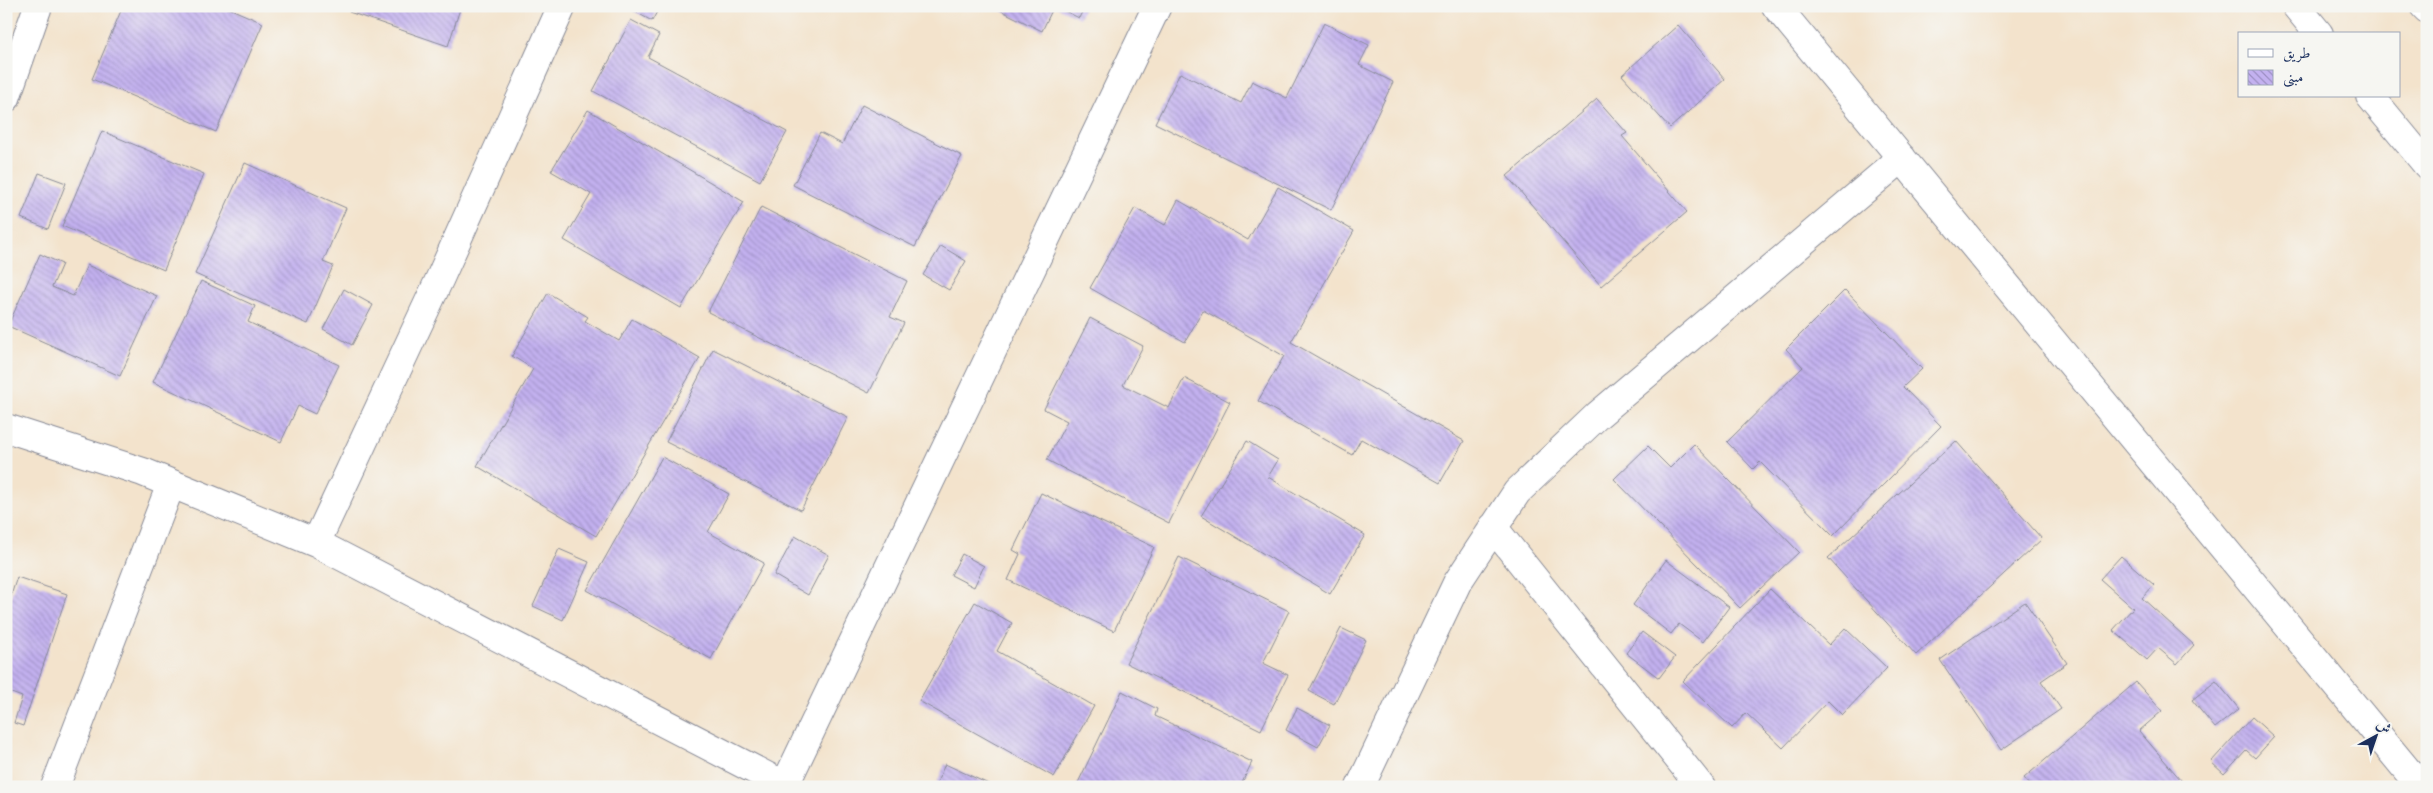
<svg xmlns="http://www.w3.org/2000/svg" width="2433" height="793" font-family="'Libre Bodoni',Amiri,serif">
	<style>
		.building { fill: url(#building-back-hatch) }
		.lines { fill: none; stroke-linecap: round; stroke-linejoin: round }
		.street-casing { stroke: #878995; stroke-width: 30 }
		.primary-casing { stroke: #878995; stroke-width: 30 }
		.street { stroke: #fff; stroke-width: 28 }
		.primary { stroke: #fff; stroke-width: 28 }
	</style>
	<defs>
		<pattern id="building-back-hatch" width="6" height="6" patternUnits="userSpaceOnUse" patternTransform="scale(1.25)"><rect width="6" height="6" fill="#c3b1ef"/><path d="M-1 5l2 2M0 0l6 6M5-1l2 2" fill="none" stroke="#9e90c5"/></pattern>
	</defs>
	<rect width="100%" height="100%" fill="#f6f6f2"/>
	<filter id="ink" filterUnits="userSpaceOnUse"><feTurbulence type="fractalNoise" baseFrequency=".02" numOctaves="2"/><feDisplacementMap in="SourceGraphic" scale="10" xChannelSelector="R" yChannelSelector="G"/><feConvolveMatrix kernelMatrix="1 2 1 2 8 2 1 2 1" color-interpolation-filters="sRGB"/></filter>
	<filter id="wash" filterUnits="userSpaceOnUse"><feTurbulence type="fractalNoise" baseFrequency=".0096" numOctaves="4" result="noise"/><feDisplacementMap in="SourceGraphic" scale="20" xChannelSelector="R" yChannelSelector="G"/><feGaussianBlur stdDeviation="1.12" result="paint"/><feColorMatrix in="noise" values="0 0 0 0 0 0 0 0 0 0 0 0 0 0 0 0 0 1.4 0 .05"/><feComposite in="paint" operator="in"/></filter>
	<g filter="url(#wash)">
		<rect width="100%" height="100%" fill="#f3e3cc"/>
		<g id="blocks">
			<!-- building -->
			<path class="building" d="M123,6H224L263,23L216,132L92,79Z
				M351,6H461L448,46L349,12Z
				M629,6H660L652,21L628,8Z
				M992,6H1054L1042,31Z
				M1055,6H1085L1079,18Z
				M631,20L659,35L648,57L787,132L760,181L593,91Z
				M1324,23L1369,45L1359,65L1393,82L1331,210L1155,123L1180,73L1241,103L1252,81L1287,98Z
				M1678,25L1725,79L1670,128L1622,75Z
				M1597,99L1627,133L1622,136L1687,212L1601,286L1507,176Z
				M862,105L962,156L915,247L793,185L820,133L842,144Z
				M588,110L744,202L681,308L564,240L591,194L551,171Z
				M102,131L204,174L164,270L62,226Z
				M245,163L346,208L323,262L333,266L308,324L195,274Z
				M39,173L66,183L48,229L21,218Z
				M1278,187L1354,231L1291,342L1464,441L1440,483L1361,439L1352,455L1258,401L1284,356L1203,310L1185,342L1090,288L1135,208L1165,225L1178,200L1248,240Z
				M761,207L907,281L890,317L904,323L869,393L708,312Z
				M941,246L966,261L949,290L923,275Z
				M40,254L62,264L52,287L73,296L87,265L157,296L120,376L8,326Z
				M201,281L255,306L248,322L339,365L315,414L298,406L281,442L153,382Z
				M344,289L373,305L352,345L323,329Z
				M1845,290L1922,369L1903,387L1941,426L1833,536L1760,462L1753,469L1727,442L1803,367L1786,349Z
				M548,293L588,317L585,321L619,341L632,319L700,358L596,536L477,466L533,369L512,356Z
				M1090,318L1143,346L1123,385L1169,408L1184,378L1230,402L1169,523L1047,460L1067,421L1044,409Z
				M713,349L848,417L801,510L666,442Z
				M1247,441L1278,460L1268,477L1365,535L1330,594L1201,516Z
				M1956,441L2042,539L1916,655L1828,558Z
				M1694,444L1799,552L1740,608L1614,479L1648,446L1670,468Z
				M662,457L729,494L708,532L764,563L711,659L587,590Z
				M1041,493L1154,547L1114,631L1008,580L1020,554L1013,550Z
				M795,536L829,555L808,595L774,575Z
				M559,549L589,562L563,620L533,606Z
				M962,554L984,566L974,587L951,575Z
				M2121,556L2154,585L2142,598L2194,645L2177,664L2158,648L2147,660L2113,630L2133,608L2100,579Z
				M1179,557L1289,611L1263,663L1288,675L1261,730L1126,663Z
				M1666,560L1729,607L1703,642L1679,624L1671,634L1633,605Z
				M17,577L67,594L23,726L14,723L22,697L6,691V611Z
				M1770,589L1829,645L1845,628L1887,668L1842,715L1828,701L1783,748L1746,713L1732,728L1683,681Z
				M975,602L1012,623L997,651L1094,706L1054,777L919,701Z
				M2025,602L2067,663L2041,681L2061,709L2001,750L1940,660Z
				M1341,628L1366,640L1334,704L1309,691Z
				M1642,632L1675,657L1659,678L1626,653Z
				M2216,681L2239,709L2215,728L2192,700Z
				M2136,682L2162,711L2139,731L2187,787H2032L2024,778Z
				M1122,691L1157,709L1155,716L1252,762L1240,787H1076Z
				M1297,708L1330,725L1318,747L1286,730Z
				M2252,717L2274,737L2255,758L2246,750L2224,774L2211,762Z
				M945,764L995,787H935Z"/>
		</g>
	</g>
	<g filter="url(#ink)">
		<use href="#blocks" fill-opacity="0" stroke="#878995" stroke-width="1"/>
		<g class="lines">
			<!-- street casing -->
			<g class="street-casing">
				<path id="street" d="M1776,6L2421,787
					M6,98L38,6
					M6,428L143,472L316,543L784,785
					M1493,527L1701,787
					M316,543L440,278L562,6
					M55,787L171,484
					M784,787L1157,6
					M1360,787L1457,583L1517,492L1598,415L1902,158"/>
			</g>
			<!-- primary casing -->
			<g class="primary-casing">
				<path id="primary" d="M2296,6L2319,34
					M2424,6L2427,9
					M2370,96L2427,165"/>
			</g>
			<!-- street -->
			<use href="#street" class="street"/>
			<!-- primary -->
			<use href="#primary" class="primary"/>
		</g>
	</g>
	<!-- margin -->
	<rect width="2433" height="793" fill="none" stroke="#f6f6f2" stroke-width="25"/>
	<!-- legend -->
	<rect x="2238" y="32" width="162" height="65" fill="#f6f6f2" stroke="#9ea6b7"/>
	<rect x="2248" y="49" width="25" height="8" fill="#ffffff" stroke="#9ea6b7"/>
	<text x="2283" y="58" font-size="15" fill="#1b2f5e">طريق</text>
	<rect x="2248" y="70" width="25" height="15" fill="url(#building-back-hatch)" stroke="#9ea6b7"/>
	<text x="2283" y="82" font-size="15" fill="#1b2f5e">مبنى</text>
	<!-- north arrow -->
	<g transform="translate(2376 736) rotate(40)" stroke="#f6f6f2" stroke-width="4" paint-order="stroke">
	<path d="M0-4L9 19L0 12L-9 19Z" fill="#1b2f5e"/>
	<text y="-8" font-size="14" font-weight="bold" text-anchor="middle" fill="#1b2f5e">ش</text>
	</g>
</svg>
